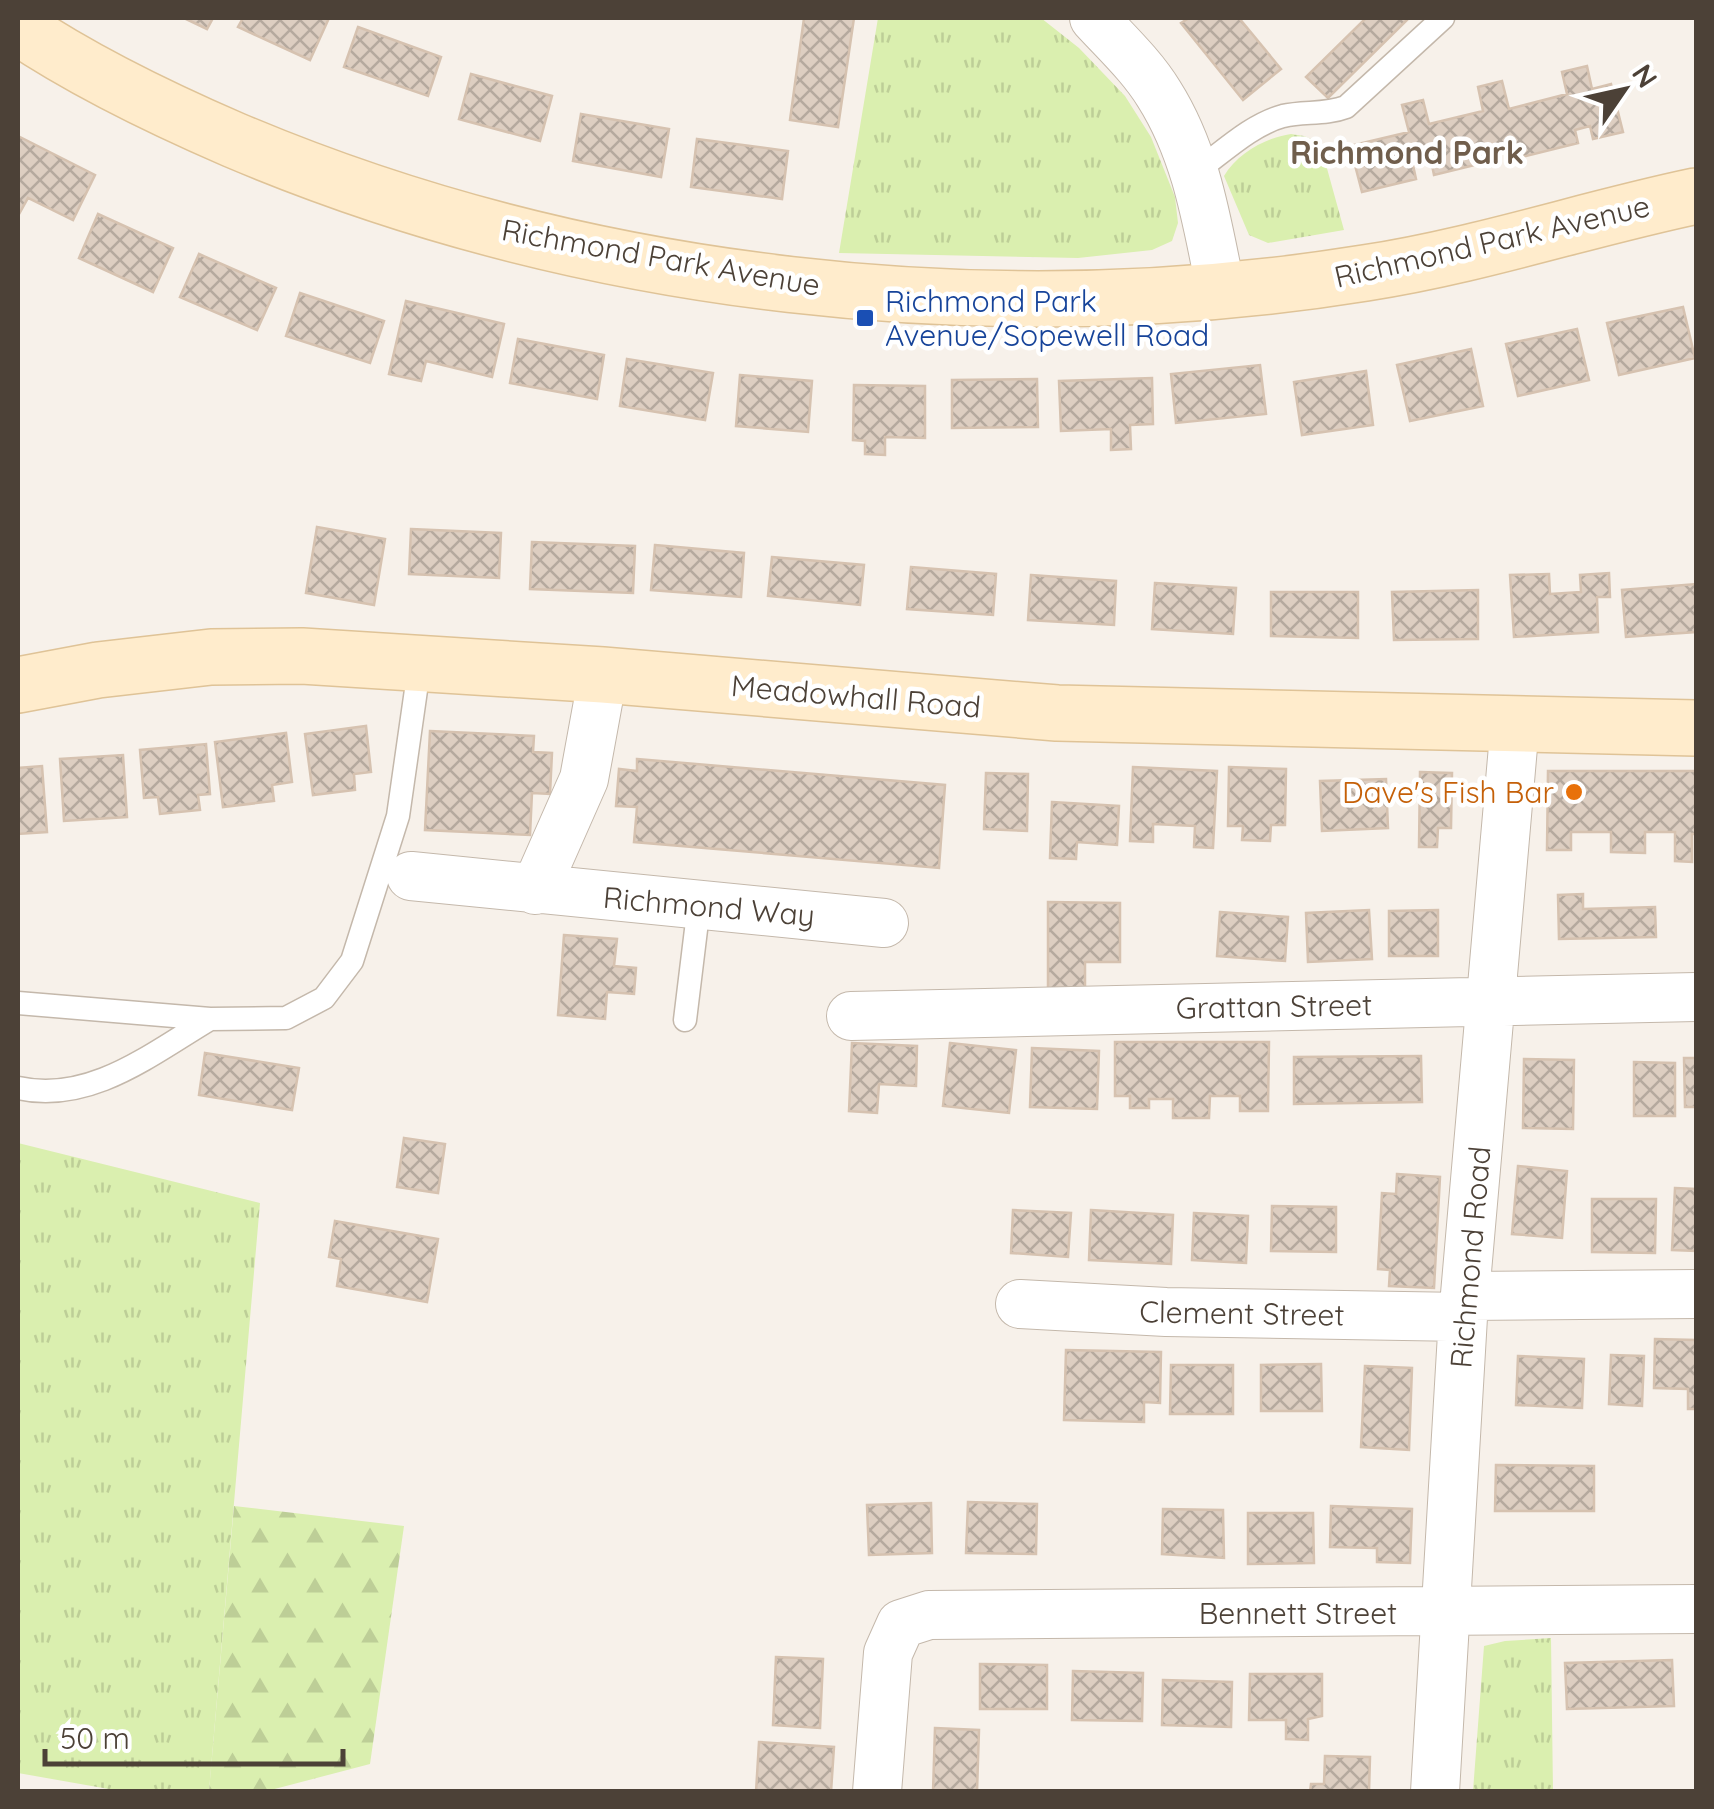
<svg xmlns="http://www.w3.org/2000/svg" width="1714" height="1809" font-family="Quicksand,sans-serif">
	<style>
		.grass { fill: url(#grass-tufts) }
		.forest { fill: url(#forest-firs) }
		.building { fill: url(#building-cross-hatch); stroke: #d6c2b0; stroke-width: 2.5 }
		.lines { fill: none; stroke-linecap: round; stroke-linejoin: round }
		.lane-casing { stroke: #c4b8ab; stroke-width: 25 }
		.street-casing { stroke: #c4b8ab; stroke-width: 50 }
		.secondary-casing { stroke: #dfc397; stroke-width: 58 }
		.lane { stroke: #fff; stroke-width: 22 }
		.street { stroke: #fff; stroke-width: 48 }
		.secondary { stroke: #ffeccc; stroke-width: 55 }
		.transit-dot { fill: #1a4fb4; stroke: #fff; stroke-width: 4 }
		.food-dot { fill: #e8710a; stroke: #fff; stroke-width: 4 }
		.labels { text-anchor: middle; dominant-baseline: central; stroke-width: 9; stroke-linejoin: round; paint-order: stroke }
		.street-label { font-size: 30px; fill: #4c4137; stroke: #fff }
		.transit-label { font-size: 30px; fill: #164399; stroke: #fff; text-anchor: start }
		.food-label { font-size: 30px; fill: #c56008; stroke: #fff; text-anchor: end }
		.neighbourhood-label { font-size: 32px; font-weight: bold; fill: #705e4c; stroke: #fff }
	</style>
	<defs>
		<pattern id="grass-tufts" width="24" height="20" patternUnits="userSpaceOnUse" patternTransform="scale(2.5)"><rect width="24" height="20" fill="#daefaf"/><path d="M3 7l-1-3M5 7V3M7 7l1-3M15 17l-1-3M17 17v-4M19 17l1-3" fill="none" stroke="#bdce97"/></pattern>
		<pattern id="forest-firs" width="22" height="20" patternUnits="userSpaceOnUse" patternTransform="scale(2.5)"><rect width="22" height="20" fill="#daefaf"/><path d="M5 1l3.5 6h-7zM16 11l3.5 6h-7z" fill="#bdce97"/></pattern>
		<pattern id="building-cross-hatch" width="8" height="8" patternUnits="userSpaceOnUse" patternTransform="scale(2.5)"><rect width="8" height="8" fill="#ddcec1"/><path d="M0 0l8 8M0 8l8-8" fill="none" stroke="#b5a99e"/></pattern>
	</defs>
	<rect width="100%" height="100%" fill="#f7f1ea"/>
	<!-- grass -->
	<path class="grass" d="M878,18H1041L1079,48L1125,96L1151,137L1175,197L1178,223L1172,241L1152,250L1078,258L839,253Z
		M1291,134L1304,136L1320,143L1344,230L1268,243L1249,235L1224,176C1238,153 1265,138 1291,134Z
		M18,1143L260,1203L209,1791H120L18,1773Z
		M1551,1638L1553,1791H1473L1484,1646L1505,1641Z"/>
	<!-- forest -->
	<path class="forest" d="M234,1506L404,1526L370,1764L267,1791H209Z"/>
	<!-- building -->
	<path class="building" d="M184,18H213L207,29Z
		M243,18H329L310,60L238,27Z
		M804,18H854L838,127L790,120Z
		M1189,18H1239L1281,69L1243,100L1181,23Z
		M1366,18H1409L1328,98L1306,77Z
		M358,27L441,57L428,96L344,67Z
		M1587,66L1592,89L1611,84L1623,132L1593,139L1590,126L1575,130L1578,143L1518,158L1514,142L1496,147L1499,159L1434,175L1431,160L1413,165L1416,179L1362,192L1350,146L1409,132L1402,105L1423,100L1429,124L1483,111L1478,87L1502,81L1509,109L1567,94L1562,72Z
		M471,74L552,96L540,141L459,119Z
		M581,114L669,129L661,177L573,161Z
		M18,136L95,175L73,220L28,198L18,216Z
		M697,139L788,151L782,199L691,187Z
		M98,214L173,248L153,292L79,258Z
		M199,254L276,288L257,330L180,297Z
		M300,293L384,321L370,363L286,336Z
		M406,301L504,324L492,377L426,361L421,381L389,374Z
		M1683,307L1695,358L1619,375L1607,323Z
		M1577,329L1589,380L1518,396L1506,344Z
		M518,339L604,355L597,399L510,383Z
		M1471,349L1483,406L1410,421L1397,365Z
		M627,359L713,373L705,420L620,406Z
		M1260,365L1266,414L1176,423L1171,374Z
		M1366,371L1373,425L1302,435L1294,382Z
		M740,375L812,381L808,432L736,426Z
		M1152,378L1153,424L1130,425L1131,449L1111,450V429L1061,431L1059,381Z
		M1037,379L1038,427L952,428V380Z
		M854,385L925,386V438L885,437V455L865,454V441L853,440Z
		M317,527L385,539L374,605L306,593Z
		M411,529L501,533L499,578L409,574Z
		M532,542L635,546L633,593L530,589Z
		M655,545L744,553L741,597L651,590Z
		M772,557L864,565L860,605L768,596Z
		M911,567L996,574L993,615L907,609Z
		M1609,573L1610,597H1597L1598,632L1514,637L1510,575L1549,574L1550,594L1581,592L1580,575Z
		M1031,575L1116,581L1114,625L1028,620Z
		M1155,583L1236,588L1233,634L1152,629Z
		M1696,584V632L1626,637L1622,590Z
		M1478,590V639L1394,640L1392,592Z
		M1271,592H1358V638L1271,636Z
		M366,726L371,772L354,774L355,790L313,795L305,734Z
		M430,731L534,736L533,752L552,753L550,794L532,793L530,835L425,830Z
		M286,733L292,782L272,785L274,801L223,807L215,742Z
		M206,744L210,794L198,795L200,810L160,814L158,797L144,798L140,750Z
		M123,755L127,817L64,821L60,759Z
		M637,759L945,785L939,868L634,842L637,807L616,806L619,769L637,771Z
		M42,766L47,832L18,834V768Z
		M1133,767L1217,771L1213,848L1194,847L1195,826L1153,824V842L1130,841Z
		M1229,767L1286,769L1285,825H1271L1270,841L1242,840L1243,826H1228Z
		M1548,771H1696V834H1692V862L1675,861V832H1645V853L1611,852V832H1571V850H1547Z
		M1420,772L1452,773L1451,828H1438L1437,847H1419Z
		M986,773L1028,774L1027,831L984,829Z
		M1386,779L1388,828L1322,831L1320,781Z
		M1052,802L1119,806L1117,845L1077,842L1076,859L1050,858Z
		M1583,894V909L1655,907L1656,937L1559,939L1558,895Z
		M1048,902L1120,903V962H1085V990H1048Z
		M1369,910L1372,959L1308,962L1306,913Z
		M1438,910V956H1389V911Z
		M1220,912L1288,917L1285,961L1217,956Z
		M564,935L617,939L614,966L636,968L634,994L607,992L605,1019L558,1015Z
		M1115,1042H1269L1268,1111H1240V1096H1210L1209,1118H1173V1099H1149V1108H1130V1096H1115Z
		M852,1043L917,1046L916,1086L879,1084L877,1113L849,1111Z
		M950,1043L1016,1050L1009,1113L943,1106Z
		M1032,1048L1099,1051L1097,1109L1030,1107Z
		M205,1053L299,1068L292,1110L199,1095Z
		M1421,1056L1422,1102L1294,1104V1057Z
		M1684,1058H1696V1107H1685Z
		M1524,1059L1574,1060L1573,1129L1523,1128Z
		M1634,1062L1675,1063V1116H1634Z
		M404,1138L445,1144L438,1193L397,1187Z
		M1518,1166L1567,1171L1562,1238L1512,1234Z
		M1397,1174L1440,1177L1434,1288L1389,1286L1390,1270L1378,1269L1382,1193L1396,1194Z
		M1675,1188L1696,1189V1251L1672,1250Z
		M1592,1199H1656L1655,1253L1592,1252Z
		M1272,1206L1336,1207V1252L1271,1251Z
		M1013,1210L1071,1213L1068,1257L1011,1253Z
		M1091,1210L1173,1215L1171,1264L1089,1260Z
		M1194,1213L1248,1216L1246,1263L1192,1260Z
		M335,1221L438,1239L427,1302L337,1286L341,1259L329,1257Z
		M1655,1339L1696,1340V1409H1688V1389L1654,1388Z
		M1066,1350L1161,1352L1160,1403L1144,1402V1422L1064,1420Z
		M1611,1355L1644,1356L1642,1406L1609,1404Z
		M1518,1356L1584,1359L1582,1408L1516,1405Z
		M1321,1364L1322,1411H1261V1365Z
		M1171,1365H1233V1414H1170Z
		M1365,1366L1412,1368L1409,1450L1361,1447Z
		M1496,1465L1594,1466V1511H1495Z
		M968,1502L1037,1504L1036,1554L966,1553Z
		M931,1503L932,1553L869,1555L867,1505Z
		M1331,1506L1412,1509L1410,1563L1377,1562V1548L1330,1547Z
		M1163,1509L1223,1510L1224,1558L1162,1554Z
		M1248,1513H1313L1314,1563L1248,1564Z
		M776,1657L823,1659L820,1728L773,1725Z
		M1672,1660L1674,1706L1567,1709L1565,1663Z
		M980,1664L1047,1665V1709H980Z
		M1073,1671L1143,1673L1142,1721L1072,1720Z
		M1250,1674H1322V1716L1308,1719V1740L1286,1739V1720H1249Z
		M1163,1680L1232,1682L1231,1727L1162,1725Z
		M935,1728L979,1730L977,1792H933Z
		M759,1742L834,1747L831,1792H756Z
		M1325,1756L1370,1757L1369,1792H1310L1311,1784H1324Z"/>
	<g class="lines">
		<!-- lane casing -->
		<g class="lane-casing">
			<path id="lane" d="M1194,173C1221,154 1250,125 1283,116C1304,111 1325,115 1346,107L1443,18
				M18,1003L210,1019L286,1018L324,998L352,961L398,816L420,662
				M685,1020L699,905
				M18,1088C90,1104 151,1054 210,1019"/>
		</g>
		<!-- street casing -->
		<g class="street-casing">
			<path id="street" d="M1094,18C1116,42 1142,66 1159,94C1197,154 1207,223 1221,291
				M411,876L884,923
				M535,890L584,779L603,675
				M851,1016L1696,997
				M1465,1296L1696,1294
				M1020,1304L1166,1312L1463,1317
				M877,1792L888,1653L901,1624L929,1615L1696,1609
				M1435,1792L1463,1317L1515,724"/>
		</g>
		<!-- secondary casing -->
		<g class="secondary-casing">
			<path id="secondary" d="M18,27C85,72 160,108 234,140C583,288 991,333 1365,273C1477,256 1586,219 1696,196
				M18,685L98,670L211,657L302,656L603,675L1057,713L1696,728"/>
		</g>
		<!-- lane -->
		<use href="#lane" class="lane"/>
		<!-- street -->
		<use href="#street" class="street"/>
		<!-- secondary -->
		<use href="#secondary" class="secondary"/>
	</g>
	<!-- markers -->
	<rect class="transit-dot" x="855" y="308" width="20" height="20" rx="5"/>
	<circle class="food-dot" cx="1574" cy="792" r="10"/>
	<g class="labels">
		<!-- street labels -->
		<g class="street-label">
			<text transform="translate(1492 241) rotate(-13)">Richmond Park Avenue</text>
			<text transform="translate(661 257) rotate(10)">Richmond Park Avenue</text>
			<text transform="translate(856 696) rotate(5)">Meadowhall Road</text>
			<text transform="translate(709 906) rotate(5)">Richmond Way</text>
			<text transform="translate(1274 1006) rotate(-1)">Grattan Street</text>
			<text transform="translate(1470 1257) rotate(-85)">Richmond Road</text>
			<text transform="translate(1242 1313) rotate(1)">Clement Street</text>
			<text x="1298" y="1613">Bennett Street</text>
		</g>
		<!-- transit labels -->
		<g class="transit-label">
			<text x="885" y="301">Richmond Park<tspan x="885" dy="34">Avenue/Sopewell Road</tspan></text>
		</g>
		<!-- food labels -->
		<g class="food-label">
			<text x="1554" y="792">Dave's Fish Bar</text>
		</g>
		<!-- neighbourhood labels -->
		<g class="neighbourhood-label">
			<text x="1407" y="152">Richmond Park</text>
		</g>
	</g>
	<!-- border -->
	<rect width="1714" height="1809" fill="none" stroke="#4c4137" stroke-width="40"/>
	<!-- north arrow -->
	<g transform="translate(1624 90) rotate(56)" stroke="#ffffff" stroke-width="8" paint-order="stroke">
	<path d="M0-8L18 38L0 25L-18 38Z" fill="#4c4137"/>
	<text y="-15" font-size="28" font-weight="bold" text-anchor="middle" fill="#4c4137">N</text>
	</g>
	<!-- scale -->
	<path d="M45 1749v15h298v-15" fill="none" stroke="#4c4137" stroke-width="5"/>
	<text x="60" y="1749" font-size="30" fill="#4c4137" stroke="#ffffff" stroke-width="8" paint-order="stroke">50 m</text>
</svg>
